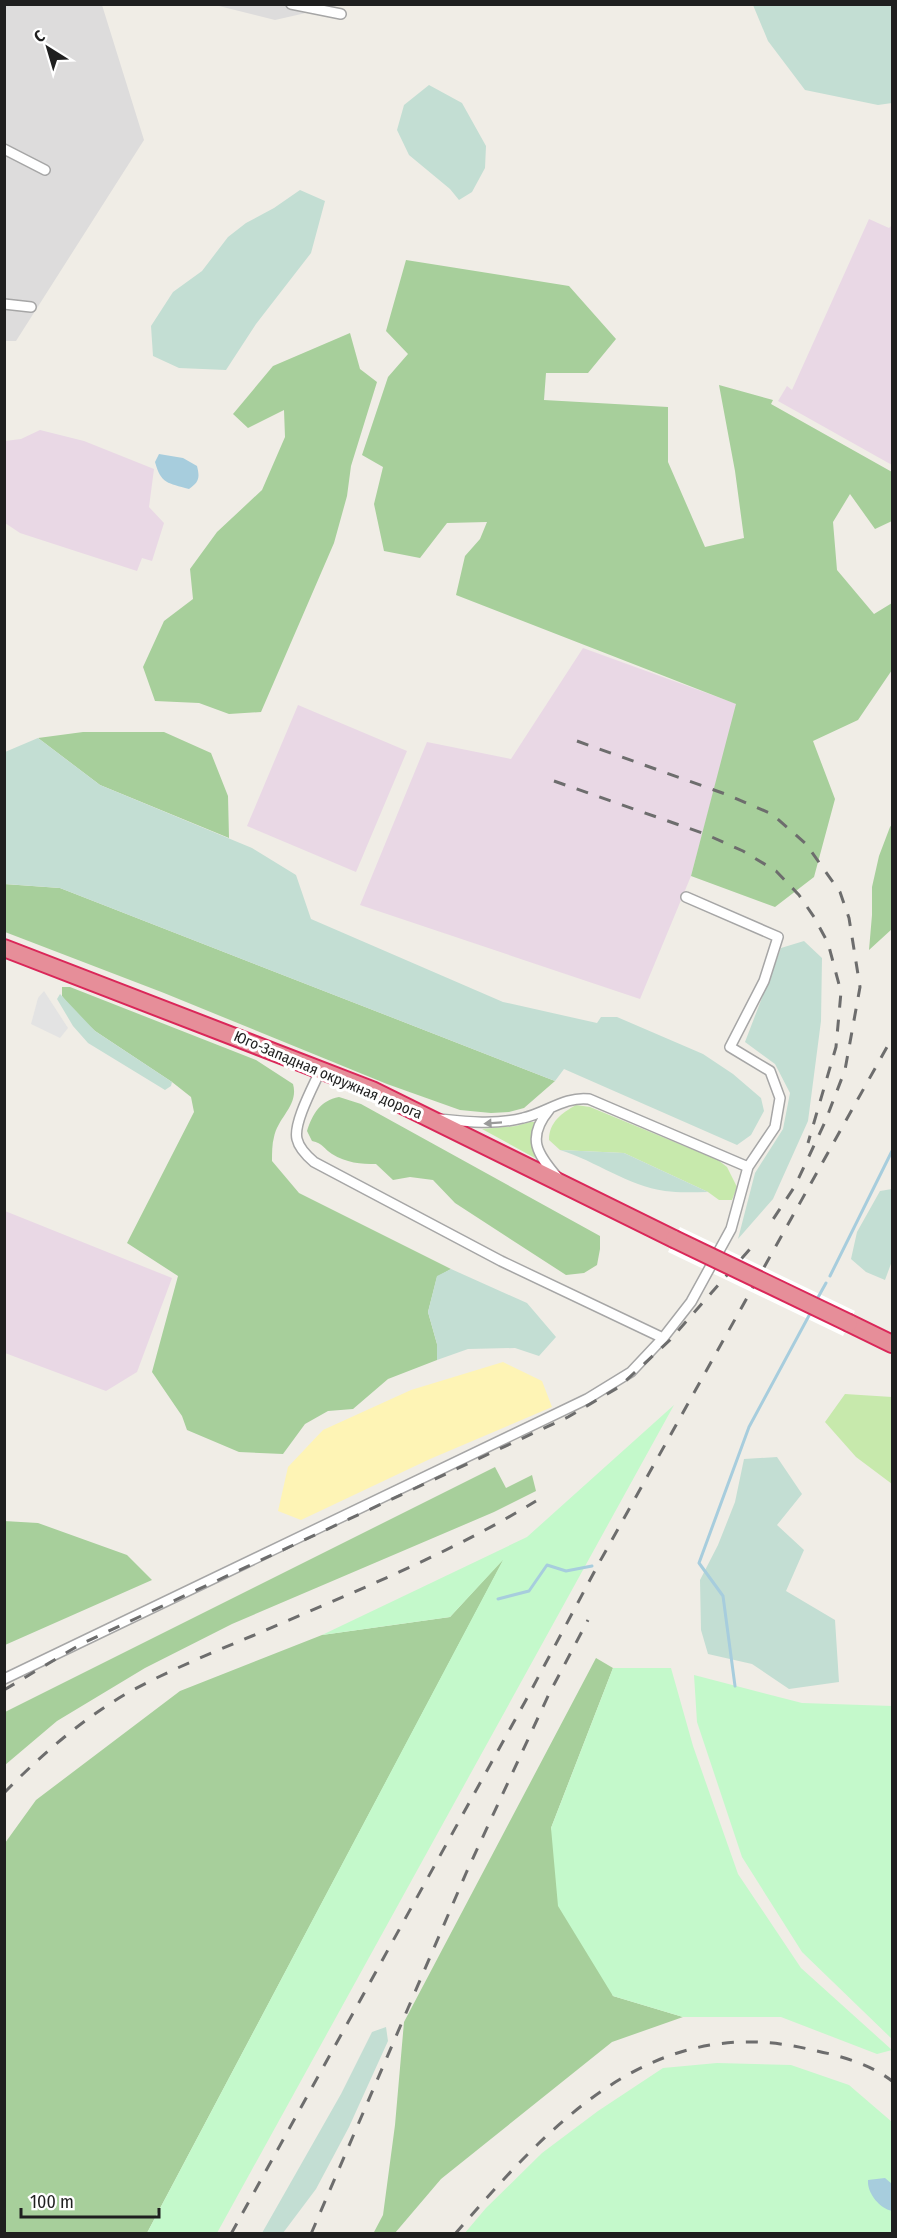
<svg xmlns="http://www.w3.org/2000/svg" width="897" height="2238" font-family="'Fira Sans Condensed',sans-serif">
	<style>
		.residential { fill: #dddcdc }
		.industrial { fill: #e9d8e5 }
		.grass { fill: #c7e9ac }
		.forest { fill: #a7cf9b }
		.wetland { fill: #c3ded3 }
		.sand { fill: #fef4b5 }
		.park { fill: #c4f9cb }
		.parking { fill: #e3e3e3 }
		.water { fill: #a7cddd }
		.pier { fill: #fff }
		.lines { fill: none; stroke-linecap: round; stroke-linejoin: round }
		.stream { stroke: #a7cddd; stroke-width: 3 }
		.street-casing { stroke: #a6a6a6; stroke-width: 12 }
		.highway-casing { stroke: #da2759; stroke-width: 20 }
		.street { stroke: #fff; stroke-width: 9 }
		.highway { stroke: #e68e99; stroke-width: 16 }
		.rail { stroke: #6d6d6d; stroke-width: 3; stroke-dasharray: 12 12; stroke-linecap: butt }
		.highway-bridge-casing { stroke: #da2759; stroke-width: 20; stroke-linecap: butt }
		.highway-bridge { stroke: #e68e99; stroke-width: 16 }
		.oneway { fill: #9a9a9a }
		.labels { text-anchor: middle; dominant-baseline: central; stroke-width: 6; stroke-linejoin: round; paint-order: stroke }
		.street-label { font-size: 15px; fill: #1f1f1f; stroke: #fff }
	</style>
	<rect width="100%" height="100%" fill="#f0ede6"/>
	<!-- residential -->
	<path class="residential" d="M4,5H102L144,140L16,341H5Z
		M215,5H341L275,20Z"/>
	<!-- industrial -->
	<path class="industrial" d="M869,219L889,228L892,225V465L778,401L787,386L792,390Z
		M40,430L84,441L154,469L149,507L164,523L152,561L142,558L137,571L20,533L5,523V441L21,439Z
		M583,648L737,704L691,876L640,999L360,905L427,742L511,759Z
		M298,705L407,751L356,872L247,826Z
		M5,1211L172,1278L137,1372L106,1391L5,1353Z"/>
	<!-- grass -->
	<path class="grass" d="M576,1105L590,1107L718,1160L727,1167L737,1187L732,1200H719L708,1192L624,1153L560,1150L549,1140C549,1122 562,1113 576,1105Z
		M530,1122H535L531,1138L535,1158L482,1129L516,1126Z
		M845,1394L892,1397V1484L856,1457L825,1422Z"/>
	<!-- forest -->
	<path class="forest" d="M406,260L569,286L616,339L588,373H546L544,400L668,407V462L705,547L744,538L735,471L719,385L773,400L771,404L892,472V521L875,529L850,494L833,522L837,570L874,614L892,603V670L858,720L813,741L835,799L814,877L775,907L691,876L736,704L456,595L465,556L480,539L487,522L447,523L420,558L384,551L374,504L383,467L362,455L388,377L408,354L386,331Z
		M350,333L360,369L377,382L351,466L347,496L334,543L261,712L229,714L199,703L155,701L143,667L164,621L193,599L190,569L217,532L262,490L285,437L284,410L248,428L233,414L273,366Z
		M83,732H164L211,753L228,796L229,838L100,785L38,738Z
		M892,824V929L869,950L872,915V887L879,856L890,827Z
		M4,884L60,888L555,1081L524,1108L509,1112L491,1113L460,1110L387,1084L164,993L5,932Z
		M62,987H70L256,1060L293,1084C299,1105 278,1117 274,1137C272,1144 272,1153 272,1161L299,1193L451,1269L437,1277L428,1312L437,1344V1360L388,1379L353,1409L328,1411L305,1424L283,1454L239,1452L187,1430L182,1416L152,1372L178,1276L127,1243L194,1112L191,1097L172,1082L95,1031L75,1013L62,996Z
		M339,1097L361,1104L600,1236V1249L597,1265L584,1273L566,1275L455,1203L433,1180L410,1177L393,1180L376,1164C361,1164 346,1163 332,1154C324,1149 323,1143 312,1141L307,1131C313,1113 320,1101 339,1097Z
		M495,1467L506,1488L532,1475L536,1491L494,1512L232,1624L145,1668L57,1721L5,1765V1712Z
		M4,1521L38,1523L127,1555L152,1580L5,1645Z
		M505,1557L147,2233L5,2234V1843L36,1800L180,1691L322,1635L450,1617Z
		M596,1658L613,1668L551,1828L613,1996L683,2017L612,2042L441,2179L395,2233L373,2234L383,2215L395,2125L404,2022Z"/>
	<!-- wetland -->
	<path class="wetland" d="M753,5H892V103L878,105L805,90L768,41Z
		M429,85L462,103L486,146L485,168L472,192L459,200L450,189L409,155L397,130L404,105Z
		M300,190L325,201L311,253L256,324L226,370L179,368L153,356L151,326L173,292L202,271L228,237L246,223L274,208Z
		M38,738L100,785L252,848L296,875L311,919L503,1002L597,1023L601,1017H617L703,1054L733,1074L761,1098L764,1111L751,1135L737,1145L564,1069L555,1081L60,888L5,884V752Z
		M804,941L822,958L821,1021L808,1121L773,1199L738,1239L755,1173L783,1129L790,1093L775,1064L745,1042L781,948Z
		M60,994L95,1031L172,1082L171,1086L165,1090L88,1043L73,1026L57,999Z
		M560,1150L624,1153L708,1192C694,1192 679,1193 665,1191C628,1186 596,1161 560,1150Z
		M892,1189V1261L885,1280L866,1272L851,1259L857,1232L880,1191Z
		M451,1269L527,1303L556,1337L539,1356L515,1348L468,1349L437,1360V1344L428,1312L437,1276Z
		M777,1457L802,1494L777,1525L804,1550L786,1591L835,1620L839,1682L789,1689L752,1664L708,1654L701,1630L700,1580L718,1545L735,1502L744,1459Z
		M386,2027L388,2041L349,2127L316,2189L283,2233H262L341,2094L372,2032Z"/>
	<!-- sand -->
	<path class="sand" d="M503,1362L542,1381L552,1407L430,1459L301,1520L278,1511L288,1467L323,1430L411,1390Z"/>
	<!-- park -->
	<path class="park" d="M674,1405L217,2233H147L503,1560L450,1617L322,1635L527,1537Z
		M613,1668H671L693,1746L738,1874L801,1968L892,2050L877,2054L781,2017H683L613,1996L558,1906L551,1828Z
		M694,1675L802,1703L892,1706V2039L802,1952L742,1857L697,1722Z
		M717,2063L791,2065L849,2085L892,2122V2233L464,2234L486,2208L542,2153L598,2111L663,2068Z"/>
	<!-- parking -->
	<path class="parking" d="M44,991L68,1028L60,1038L31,1024L38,998Z"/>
	<!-- water -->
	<path class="water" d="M159,454L183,458L197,466C200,478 199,482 189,489C168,483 161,484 155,462Z
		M885,2178L892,2184V2211C879,2208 867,2193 868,2180Z"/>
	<!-- pier -->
	<path class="pier" d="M680,1227L855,1311L843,1336L668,1252Z"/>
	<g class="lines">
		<!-- stream -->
		<path class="stream" d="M830,1276L892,1151
			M816,1301L826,1283
			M498,1599L529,1591L547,1565L566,1571L592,1566
			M735,1686L723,1596L699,1563L749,1427L812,1310"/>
		<!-- street casing -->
		<g class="street-casing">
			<path id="street" d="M291,4L341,14
				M4,149L45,170
				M4,304L31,307
				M321,1069C314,1085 293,1123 297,1139C299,1148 307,1156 314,1162L501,1261L663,1338
				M549,1110C526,1138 537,1154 558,1178
				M440,1119C468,1122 495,1125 523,1118C546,1113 565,1096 589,1099L748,1167
				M4,1679L587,1399L631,1372L663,1338L691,1302L731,1229L748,1167L775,1127L780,1098L770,1071L730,1047L764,981L778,937L686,897"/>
		</g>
		<!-- highway casing -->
		<g class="highway-casing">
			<path id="highway" d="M4,948L372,1090L674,1239
				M849,1323L892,1344"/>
		</g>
		<!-- street -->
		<use href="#street" class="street"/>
		<!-- highway -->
		<use href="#highway" class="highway"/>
		<!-- rail -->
		<path class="rail" d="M577,741L728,795L772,814L806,844L840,892L849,918L860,987L845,1070L825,1122L795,1186L768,1227
			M554,781L705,834L743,851L776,871L799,895L814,917L828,943L841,992L836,1047L808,1143
			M4,1690L81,1644L568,1417L619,1387L670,1340L757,1241
			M4,1793C40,1756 80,1721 124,1695C165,1672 209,1654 252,1636C348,1594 446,1556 536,1501
			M231,2234L526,1700L599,1563L892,1038
			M311,2234L467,1871L549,1694L588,1620
			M455,2234C549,2126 650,2012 808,2049C837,2055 869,2063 892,2081"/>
		<!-- highway-bridge casing -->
		<g class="highway-bridge-casing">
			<path id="highway-bridge" d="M674,1239L849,1323"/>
		</g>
		<!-- highway-bridge -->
		<use href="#highway-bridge" class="highway-bridge"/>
	</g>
	<!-- one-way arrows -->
	<defs><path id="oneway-solid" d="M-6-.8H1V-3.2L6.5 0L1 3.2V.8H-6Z" transform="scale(1.5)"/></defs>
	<use class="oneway" href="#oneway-solid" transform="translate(493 1123) rotate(176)"/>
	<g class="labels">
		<!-- street labels -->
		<g class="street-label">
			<text transform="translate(328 1075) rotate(23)">Юго-Западная окружная дорога</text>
		</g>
	</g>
	<!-- border -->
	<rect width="897" height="2238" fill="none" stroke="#1f1f1f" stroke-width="12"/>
	<!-- north arrow -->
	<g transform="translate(48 48) rotate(323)" stroke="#ffffff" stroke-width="4.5" paint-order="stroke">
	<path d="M0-4.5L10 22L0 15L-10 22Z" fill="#1f1f1f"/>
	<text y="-9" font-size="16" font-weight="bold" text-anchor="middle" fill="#1f1f1f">С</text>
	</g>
	<!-- scale -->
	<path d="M21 2208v9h138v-9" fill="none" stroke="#1f1f1f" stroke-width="3"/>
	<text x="30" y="2208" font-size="18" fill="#1f1f1f" stroke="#ffffff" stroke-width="4.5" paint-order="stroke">100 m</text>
</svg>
